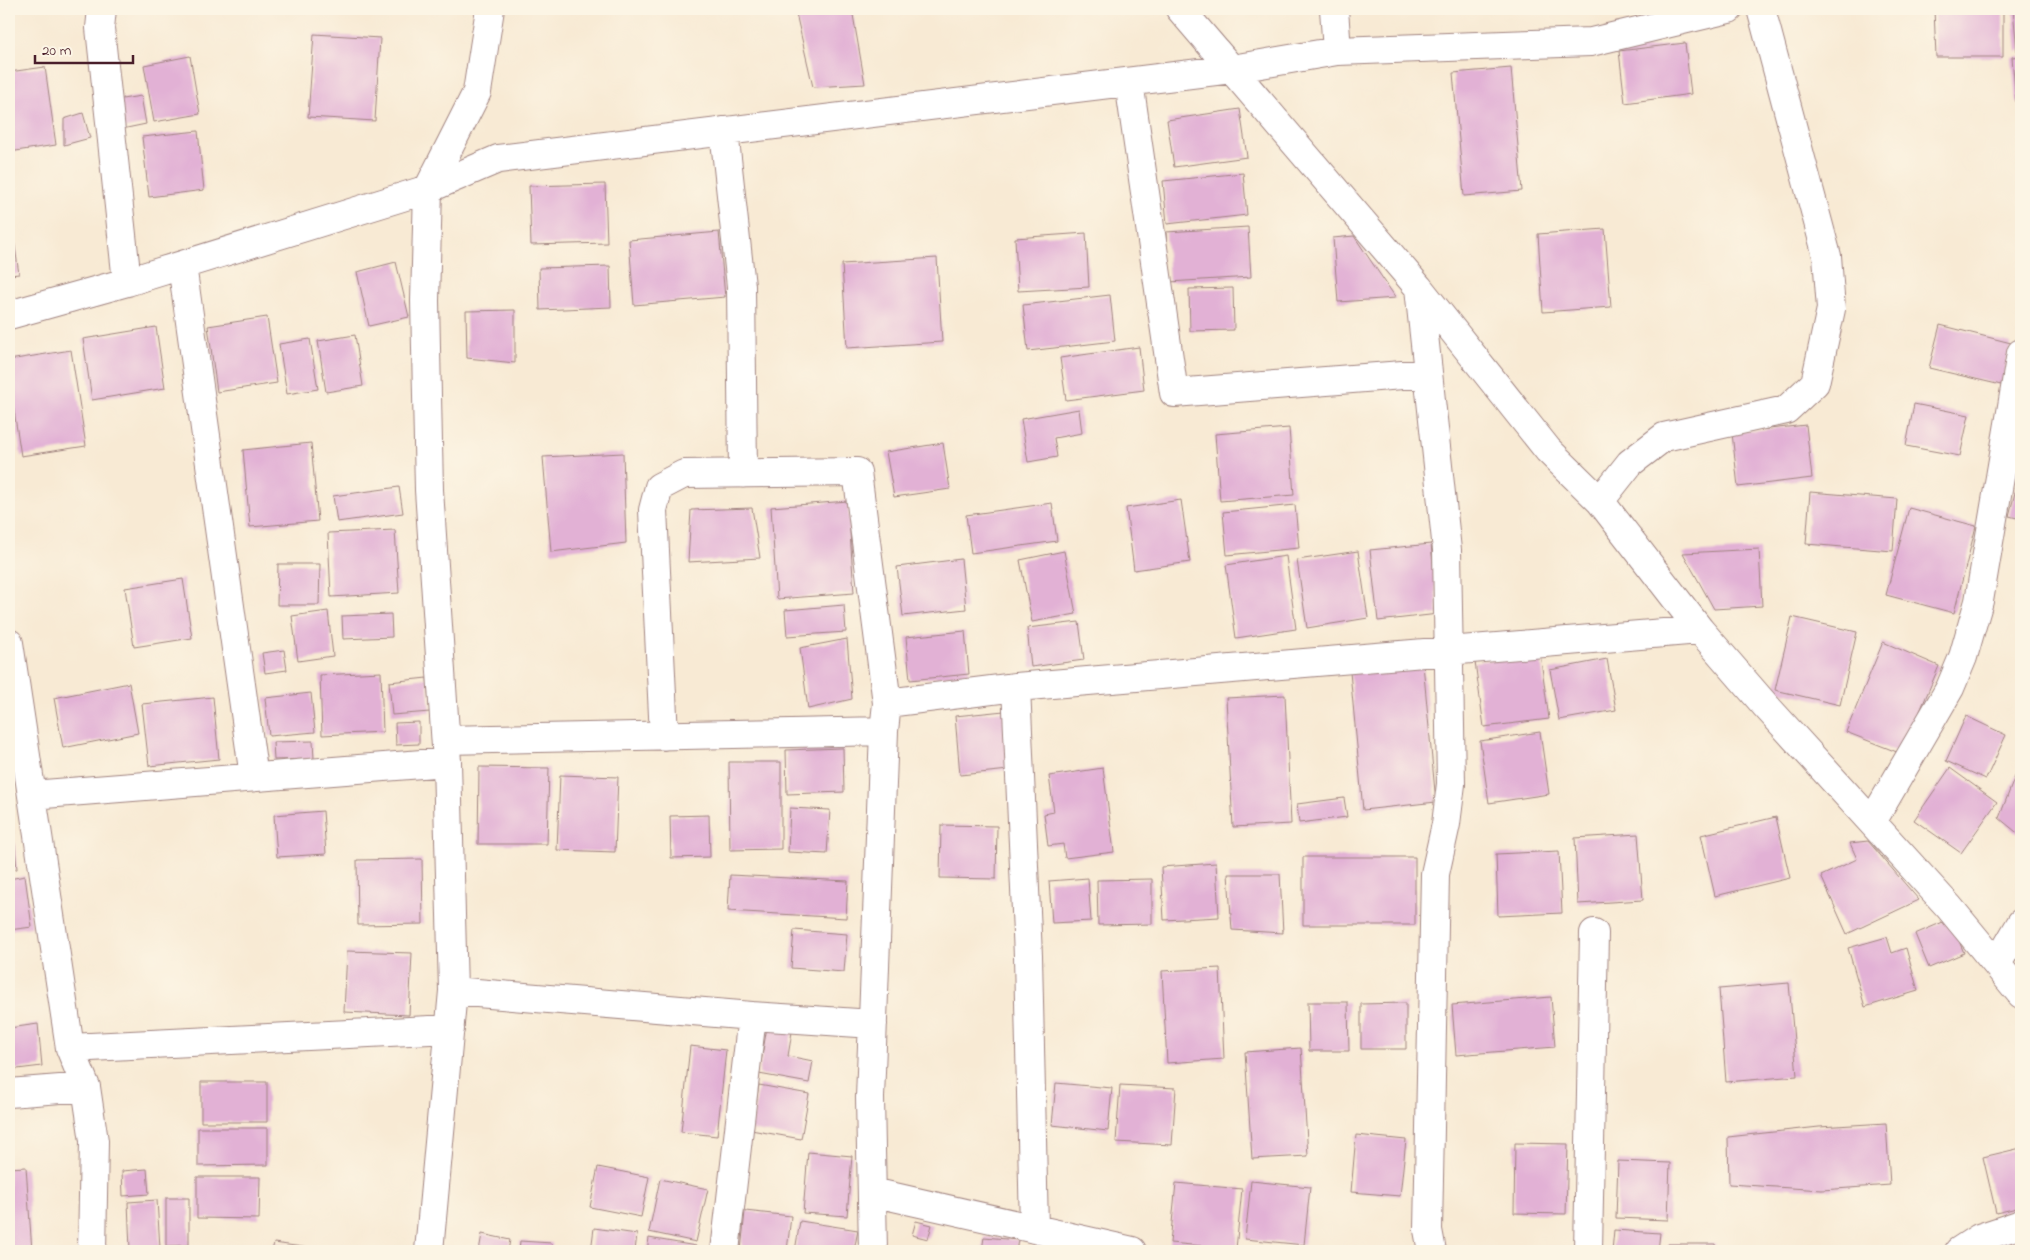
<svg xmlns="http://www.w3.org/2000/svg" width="2030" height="1260" font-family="'Indie Flower',sans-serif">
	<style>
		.building { fill: #e2b1d5 }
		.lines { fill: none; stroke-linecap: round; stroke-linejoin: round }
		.minor-casing { stroke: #a18480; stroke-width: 30 }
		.minor { stroke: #fff; stroke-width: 28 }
	</style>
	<rect width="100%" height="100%" fill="#fcf5e5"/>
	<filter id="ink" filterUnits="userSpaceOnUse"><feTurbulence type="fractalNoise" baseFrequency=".02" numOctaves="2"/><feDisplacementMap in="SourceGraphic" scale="10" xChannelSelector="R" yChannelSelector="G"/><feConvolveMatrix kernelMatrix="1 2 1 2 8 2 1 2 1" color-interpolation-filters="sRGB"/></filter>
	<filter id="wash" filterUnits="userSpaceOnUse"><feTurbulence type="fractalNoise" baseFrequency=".0096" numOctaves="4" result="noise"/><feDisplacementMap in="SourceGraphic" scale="20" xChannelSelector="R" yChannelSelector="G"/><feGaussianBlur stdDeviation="1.12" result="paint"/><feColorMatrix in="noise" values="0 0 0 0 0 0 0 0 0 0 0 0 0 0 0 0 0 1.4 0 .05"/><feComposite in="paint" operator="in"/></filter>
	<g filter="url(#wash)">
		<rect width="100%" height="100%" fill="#f8ead4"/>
		<g id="blocks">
			<!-- building -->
			<path class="building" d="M795,9H852L865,84L813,87Z
				M1934,9H2003V57H1936Z
				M2013,9H2021V50L2017,51Z
				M314,34L380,38L375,121L308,117Z
				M1685,43L1691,94L1625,103L1619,51Z
				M190,56L200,114L154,122L144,65Z
				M2021,56V101L2016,102L2012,57Z
				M45,67L56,145L9,152V72Z
				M1511,68L1522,191L1464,196L1453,73Z
				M141,96L146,124L122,129L116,100Z
				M1240,109L1247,157L1174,167L1167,120Z
				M83,113L90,138L64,145V119Z
				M198,131L204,190L149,197L142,137Z
				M1243,173L1247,215L1167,224L1163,181Z
				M605,184L607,243L531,245L529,186Z
				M9,206L19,274L9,275Z
				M1248,227L1251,277L1169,282L1166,232Z
				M1605,229L1611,307L1543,312L1538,234Z
				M719,232L725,297L634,305L629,240Z
				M1086,233L1089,287L1018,291L1015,238Z
				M1354,236L1396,298L1338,302L1333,238Z
				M937,258L942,342L847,348L842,264Z
				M396,262L409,317L369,326L357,272Z
				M610,266L611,307L540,310L539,268Z
				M1233,288L1234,330L1190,331L1189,289Z
				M1110,295L1115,341L1028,351L1023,305Z
				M515,310V363L467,358L466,311Z
				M267,317L277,383L217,392L208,326Z
				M1940,325L2011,343L2001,385L1929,368Z
				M156,327L165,388L92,400L83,339Z
				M355,335L363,386L326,392L318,341Z
				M310,339L318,389L287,394L279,344Z
				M1139,347L1144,390L1066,400L1060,358Z
				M71,350L86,446L21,456L9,378V360Z
				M1914,404L1969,415L1960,456L1906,446Z
				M1079,409L1082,433L1054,438L1057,457L1028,462L1021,419Z
				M1806,425L1812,478L1738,487L1732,433Z
				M1289,428L1294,495L1220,501L1215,434Z
				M311,443L318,521L250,527L243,450Z
				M943,443L950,489L894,497L886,452Z
				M623,453L626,543L551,552L543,457Z
				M2021,469V519L2009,516Z
				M399,487L403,513L337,522L333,496Z
				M1810,492L1897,499L1893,551L1806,544Z
				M1181,500L1190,562L1134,570L1126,508Z
				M848,501L854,593L777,599L771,507Z
				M1052,503L1057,541L971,553L966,515Z
				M1295,505L1299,548L1227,555L1223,512Z
				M752,508L760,558L688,562L691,510Z
				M1909,508L1976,526L1954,613L1886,595Z
				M395,530L399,593L331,597L328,533Z
				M1431,544L1438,614L1378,621L1370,550Z
				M1759,549L1762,606L1714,609L1683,553Z
				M1064,551L1076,614L1032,622L1020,560Z
				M1358,551L1368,618L1307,628L1297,560Z
				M1286,556L1296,629L1236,638L1226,565Z
				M961,559L966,609L903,616L897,567Z
				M278,564H320L319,605H277Z
				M183,579L192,638L134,647L125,588Z
				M844,605L846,632L787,636L785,610Z
				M328,611L333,656L298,661L292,616Z
				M391,614L392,637L343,639L342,616Z
				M1792,617L1857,632L1840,705L1775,690Z
				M1079,622L1084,660L1031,667L1027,628Z
				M965,631L969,674L910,680L906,637Z
				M847,639L852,699L808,709L800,648Z
				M1883,642L1939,666L1902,754L1846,732Z
				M284,650L287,670L265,673L262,653Z
				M1540,653L1549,719L1484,727L1475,662Z
				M1607,659L1616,710L1559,720L1550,670Z
				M1423,664L1436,802L1363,810L1350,672Z
				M381,672L383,732L322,735L320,675Z
				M427,678L430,712L392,715L389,682Z
				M129,683L138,733L63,748L54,698Z
				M311,693L315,732L269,736L265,698Z
				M1285,695L1291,824L1233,827L1226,698Z
				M213,697L219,759L149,766L142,704Z
				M1004,711L1009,770L960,775L955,716Z
				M1966,716L2006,735L1986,779L1946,761Z
				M419,722V744L396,745L395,723Z
				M1540,732L1549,794L1489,803L1480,741Z
				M313,741L314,759L274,760L273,742Z
				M843,748L844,792L787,794L786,750Z
				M729,762H781V849L730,850Z
				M479,767L549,768L547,844H478Z
				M1103,768L1114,852L1065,858L1063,844L1048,846L1044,814L1054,812L1049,776Z
				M1950,768L1997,802L1961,853L1914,820Z
				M2016,774L2021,779V836L1999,818Z
				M560,775L618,777L615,852L557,850Z
				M1344,798L1347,817L1299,823L1297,804Z
				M9,806H11L17,869L9,870Z
				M790,808L830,810L827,854L788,852Z
				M323,811L326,854L277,857L274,815Z
				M709,815L710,857L671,858L670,816Z
				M1776,817L1790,878L1715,896L1701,835Z
				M941,825L997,826L996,879L940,878Z
				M1638,834L1643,900L1578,904L1575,838Z
				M1868,841L1919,900L1847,934L1821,876L1857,859L1850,843Z
				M1559,851L1562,913L1498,916L1496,854Z
				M1303,857H1415V925H1303Z
				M422,859L423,924L358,925L357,860Z
				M1216,863L1219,917L1164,920L1161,867Z
				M1228,874H1280L1283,933L1232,930Z
				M730,875L848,881L846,918L728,911Z
				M25,876L32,927L9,930V879Z
				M1088,878L1091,921L1052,923L1049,881Z
				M1152,879V924L1098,925L1097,880Z
				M1950,919L1964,953L1929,968L1915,934Z
				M794,930L847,934L844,972L791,968Z
				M1887,937L1892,953L1906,948L1918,991L1865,1007L1848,948Z
				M347,951L412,953L409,1015L344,1012Z
				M1220,968L1224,1059L1167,1063L1162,971Z
				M1789,983L1797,1076L1726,1082L1719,989Z
				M1551,997L1555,1047L1456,1055L1452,1005Z
				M1308,1002H1348L1349,1051H1309Z
				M1406,1003V1049H1361V1004Z
				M38,1024L42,1066L9,1070V1028Z
				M767,1027L792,1032L788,1056L813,1061L809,1083L759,1074Z
				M690,1046L726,1050L717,1136L681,1132Z
				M1301,1048L1308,1156L1252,1159L1245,1052Z
				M201,1082H267V1122H201Z
				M1056,1083L1112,1088L1108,1131L1052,1125Z
				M759,1085L809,1094L801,1139L751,1130Z
				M1120,1085L1176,1088L1172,1145L1116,1142Z
				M1886,1123L1890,1185L1822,1190L1729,1184L1728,1137L1819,1127Z
				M198,1128H268V1165L198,1166Z
				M1356,1135L1406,1140L1400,1196L1351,1192Z
				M1515,1143L1568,1144L1566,1214L1514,1213Z
				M2021,1148V1207L1996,1213L1983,1157Z
				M808,1152L852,1156L847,1216L803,1213Z
				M1618,1161L1670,1163L1668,1220L1616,1218Z
				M26,1167L32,1251H9V1168Z
				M598,1167L649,1177L641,1217L590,1207Z
				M147,1169L149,1194L123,1196L122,1171Z
				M197,1177H260L259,1219L197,1218Z
				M660,1179L708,1189L696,1242L649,1232Z
				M1251,1181L1310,1187L1304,1245L1245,1239Z
				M1176,1183L1242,1189L1236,1249L1170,1243Z
				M166,1198H189V1245L166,1246Z
				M157,1200L160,1248L130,1250L128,1202Z
				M745,1211L791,1216L787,1251H741Z
				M800,1221L858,1230L854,1251H795Z
				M916,1221L932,1225L928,1239L912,1235Z
				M594,1228L637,1234L635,1251H591Z
				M1614,1230L1660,1233L1658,1251H1612Z
				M482,1234L510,1240L508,1251H479Z
				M984,1237L1018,1240L1016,1251H982Z
				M649,1238L696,1246L695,1251H647Z
				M520,1241L552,1243V1251H519Z
				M274,1243L316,1249L315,1251H272Z
				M1668,1244H1715L1716,1251H1669Z"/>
		</g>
	</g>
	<g filter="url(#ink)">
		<use href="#blocks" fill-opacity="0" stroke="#a18480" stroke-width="1"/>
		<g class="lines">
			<!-- minor casing -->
			<g class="minor-casing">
				<path id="minor" d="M102,9L100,28L127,282
					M1180,9L1419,288L1548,450L1600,501L1700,630L1765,705L1949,907L2021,994
					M1334,9L1337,51
					M1129,82L1174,393L1428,373
					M724,131L741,286L743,474
					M182,265L254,777
					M1419,288L1447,550L1451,784L1446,824L1435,874L1428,1230L1432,1251
					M9,315L127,282L428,189L498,159L1232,69L1337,51L1591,42L1729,9
					M1600,501L1630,463L1664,437L1786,410L1815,383L1831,309L1827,256L1761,9
					M9,643L70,1048L86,1087L94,1141L92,1251
					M1016,687L1028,956L1034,1229
					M887,703L1016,687L1700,630
					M664,736L653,510L659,487L684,474L857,472L887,703L884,731L870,1098L873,1251
					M446,740L884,731
					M32,795L447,762
					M1872,822L1950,688L1963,657L1979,601L2021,353
					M1997,964L2021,923
					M453,991L752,1016
					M70,1048L450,1029
					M9,1093L86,1087
					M872,1192L1132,1251
					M429,1251L453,991L447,762L429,490L425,301L428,189L477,92L490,9
					M725,1251L752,1016L873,1024
					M1588,1251L1594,933
					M1959,1251L1979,1238L2021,1224"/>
			</g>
			<!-- minor -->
			<use href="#minor" class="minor"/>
		</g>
	</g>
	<!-- margin -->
	<rect width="2030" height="1260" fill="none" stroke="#fcf5e5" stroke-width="30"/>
	<!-- scale -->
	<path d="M35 55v8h98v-8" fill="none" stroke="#4a1f2b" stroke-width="2.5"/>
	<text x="42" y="55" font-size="15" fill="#4a1f2b" stroke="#fcf5e5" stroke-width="4" paint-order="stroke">20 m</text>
</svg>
